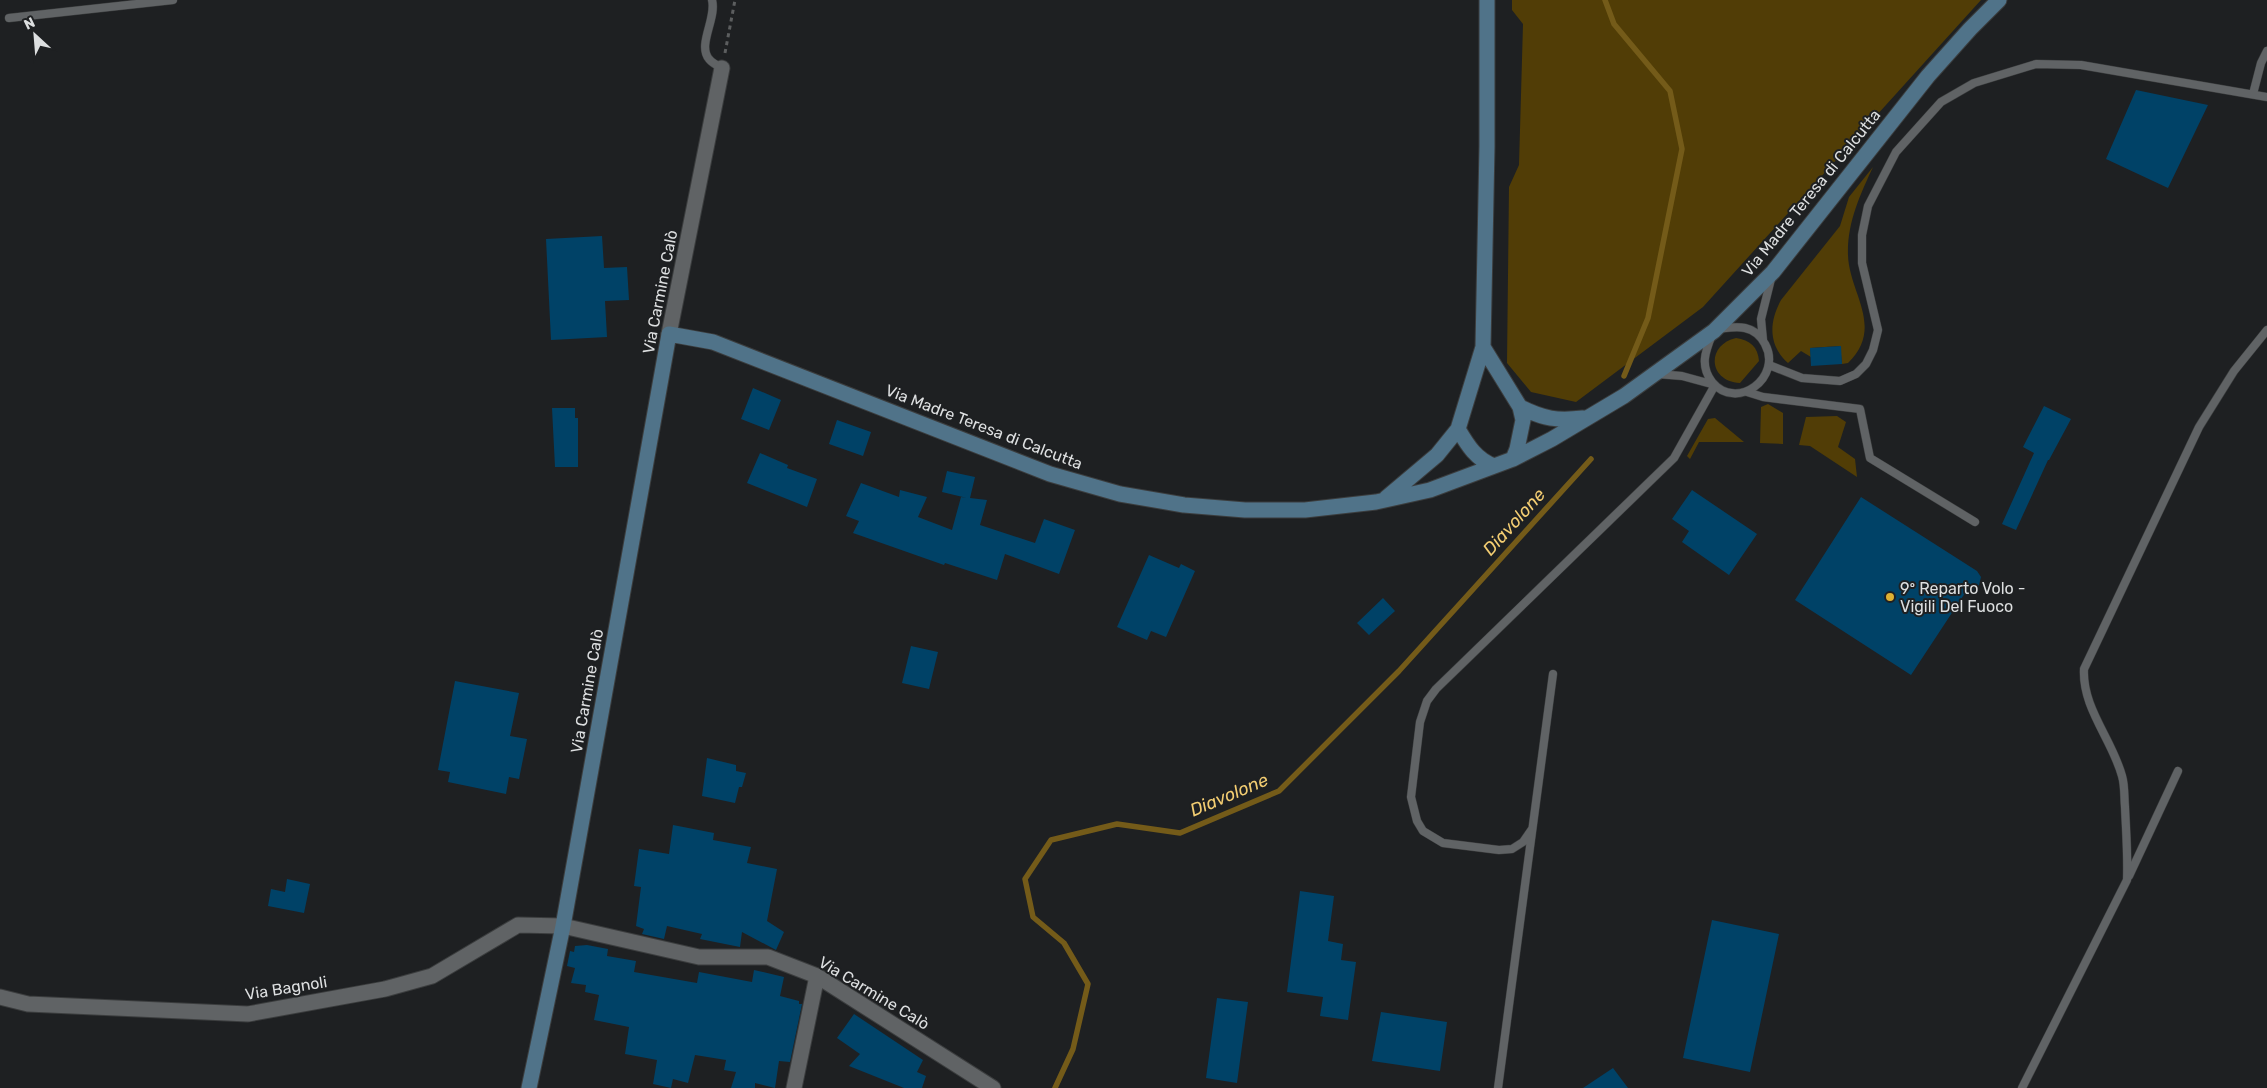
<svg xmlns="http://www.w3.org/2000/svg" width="2267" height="1088" font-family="Rubik,sans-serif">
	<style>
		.green { fill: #513d06 }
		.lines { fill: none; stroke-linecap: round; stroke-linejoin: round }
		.stream { stroke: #745b19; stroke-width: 5.5 }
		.building { fill: #004267 }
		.lane-casing { stroke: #3b3d3e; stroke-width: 9 }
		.street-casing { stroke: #3b3d3e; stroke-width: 17 }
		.secondary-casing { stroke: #3b3d3e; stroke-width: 17 }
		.path { stroke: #5c5e5f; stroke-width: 3; stroke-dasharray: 4 4; stroke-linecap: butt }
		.lane { stroke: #606365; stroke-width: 8 }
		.street { stroke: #606365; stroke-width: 15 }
		.secondary { stroke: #507389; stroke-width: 15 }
		.poi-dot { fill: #deb133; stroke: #1e2022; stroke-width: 2 }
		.labels { text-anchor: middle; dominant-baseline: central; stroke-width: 4; stroke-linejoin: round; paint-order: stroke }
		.street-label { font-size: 16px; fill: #dddfe0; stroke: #1e2022 }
		.poi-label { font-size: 16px; fill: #dddfe0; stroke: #1e2022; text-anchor: start }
		.water-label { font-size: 18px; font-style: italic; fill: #f3cd72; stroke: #1e2022 }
	</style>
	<rect width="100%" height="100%" fill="#1e2022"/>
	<!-- green -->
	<path class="green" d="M1512,0H1981L1703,307L1576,402L1531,392L1507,363L1509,187L1519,165L1523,24L1512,10Z
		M1873,167C1860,195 1847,223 1848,255C1849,293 1885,327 1848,363L1842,364L1840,346L1810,348L1811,357L1801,351L1788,363C1768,345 1769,322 1781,300L1840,226L1849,197Z
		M1736,338C1750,340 1758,347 1759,361L1740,383C1708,381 1706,345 1736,338Z
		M1768,404L1783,413V444L1760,443L1761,407Z
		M1837,416L1846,422L1838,447L1855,459L1857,477L1810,446L1799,445L1806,417Z
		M1715,418L1744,442H1699L1690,459L1687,456L1708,419Z"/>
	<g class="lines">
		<!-- stream -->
		<path class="stream" d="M1605,0L1614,24L1670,91L1682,149L1648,318L1624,376
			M1055,1088L1073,1049L1088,984L1064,943L1033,917L1025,879L1051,840L1117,824L1180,833L1279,791L1399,671L1591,459"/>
	</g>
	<!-- building -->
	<path class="building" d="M2136,90L2208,105L2168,188L2106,159Z
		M602,236L604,268L627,267L629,300L605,301L607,337L551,340L546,239Z
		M1841,346L1842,364L1811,366L1810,348Z
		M753,388L781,400L769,430L741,419Z
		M2044,406L2071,419L2049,460H2048L2016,530L2002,524L2034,453L2023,447Z
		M552,408H575V418H578V467H555Z
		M837,420L871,432L863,456L829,444Z
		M760,453L788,465L787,468L817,479L807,507L747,483Z
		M947,471L975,477L970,498L987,500L980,525L1035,543L1044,519L1075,530L1059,574L1005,554L997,580L945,563L944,565L853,533L859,521L846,516L861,483L899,497L900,490L927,497L918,517L952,530L961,497L967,498L942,492Z
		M1692,490L1757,534L1729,575L1682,542L1689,531L1672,519Z
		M1861,497L1977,571L1981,577L1979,585L1973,591L1967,590L1911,675L1795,600Z
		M1149,555L1179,568L1181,564L1195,571L1166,637L1151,631L1147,640L1117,627Z
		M1383,598L1395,611L1369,635L1357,623Z
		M911,646L938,652L929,689L902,683Z
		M455,681L519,693L510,736L527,739L519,779L509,777L506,794L448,782L450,772L438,770Z
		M707,758L736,765V771L746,773L742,787H739L735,803L702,796Z
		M673,825L714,833L713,840L751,847L747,863L777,869L767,921L784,932L776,950L742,932L740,947L700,939L702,934L667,926L664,939L642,934L644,929L636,926L641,887L634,886L639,849L669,854Z
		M287,879L310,884L304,913L268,906L271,889L285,892Z
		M1300,891L1334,896L1328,941L1343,944L1341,960L1356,962L1348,1020L1320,1016L1323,997L1287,992Z
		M1712,920L1779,934L1750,1072L1683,1058Z
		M587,945L608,949L607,956L636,961L634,972L697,983L699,972L752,982L754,970L784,977L780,996L799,1001V1004H802L790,1062L779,1061L775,1088L755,1083V1088H731L736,1072L724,1070L726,1060L695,1055L688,1083L673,1079L671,1088L653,1084L657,1060L625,1054L629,1027L594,1020L599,995L585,992L586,985L571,983L575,968L567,966L570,951L574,952L575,946Z
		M1217,998L1248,1002L1237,1083L1206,1078Z
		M1381,1012L1447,1022L1440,1071L1372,1061Z
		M854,1014L923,1060L917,1072L926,1076L922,1088H904L849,1066L860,1054L837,1038Z
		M1613,1068L1628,1088H1583Z"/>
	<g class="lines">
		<!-- lane casing -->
		<g class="lane-casing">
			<path id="lane" d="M712,0C717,18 697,45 709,59C712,63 718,66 722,68
				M9,18L173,0
				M2253,94L2261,63L2267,51
				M1712,335C1705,352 1700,366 1712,382C1737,412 1783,377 1765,344C1761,336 1754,330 1745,328C1736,326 1727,328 1718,329
				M1763,340L1761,319L1771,279
				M1769,365L1802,378L1840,381L1856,374L1866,364L1873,350L1878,330L1862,263V235L1868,206L1896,152L1941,102L1974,83L2036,64L2081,65L2267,97
				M1747,392L1763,397L1860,409L1870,458L1975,522
				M1532,829L1523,842L1512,849L1499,850L1443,843L1423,831L1417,821L1411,797L1420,722L1427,701L1436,689L1674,458L1715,385L1682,376L1657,374
				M2129,876L2178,771
				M1498,1088L1553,674
				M2022,1088L2127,880C2128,855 2126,831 2125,807C2124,797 2125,786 2122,776C2112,739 2082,708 2084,669L2199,427L2234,371L2267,330"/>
		</g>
		<!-- street casing -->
		<g class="street-casing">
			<path id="street" d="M669,334L722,68
				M0,997L28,1004L248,1014L385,989L432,976L518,925L563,926L699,957H768L817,976L993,1088
				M794,1088L817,976"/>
		</g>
		<!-- secondary casing -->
		<g class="secondary-casing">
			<path id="secondary" d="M1483,347L1520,407L1523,420L1517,449L1513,459
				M1520,407C1544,419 1557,421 1583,418
				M1458,429C1468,446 1476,459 1494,466
				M1386,498L1437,455L1458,429L1483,347L1487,146V0
				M529,1088L563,926L669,334L713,342L1050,474L1120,494L1184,505L1245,510H1305L1376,502L1430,490L1513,459L1552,439L1624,396L1714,331L1773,272L1928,76L1970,29L1999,0"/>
		</g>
		<!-- path -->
		<path class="path" d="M725,53L735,0"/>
		<!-- lane -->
		<use href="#lane" class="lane"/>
		<!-- street -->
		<use href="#street" class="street"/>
		<!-- secondary -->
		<use href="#secondary" class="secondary"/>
	</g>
	<!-- markers -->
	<circle class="poi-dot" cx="1890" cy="597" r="5"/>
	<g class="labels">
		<!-- street labels -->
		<g class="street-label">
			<text transform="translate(1811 193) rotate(-51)">Via Madre Teresa di Calcutta</text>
			<text transform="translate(660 292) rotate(-79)">Via Carmine Calò</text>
			<text transform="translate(984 427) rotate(21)">Via Madre Teresa di Calcutta</text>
			<text transform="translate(587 691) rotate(-80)">Via Carmine Calò</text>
			<text transform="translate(286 988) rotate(-9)">Via Bagnoli</text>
			<text transform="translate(874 993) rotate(31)">Via Carmine Calò</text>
		</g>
		<!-- poi labels -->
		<g class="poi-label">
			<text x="1900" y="588">9º Reparto Volo -<tspan x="1900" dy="18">Vigili Del Fuoco</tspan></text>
		</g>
		<!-- water labels -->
		<g class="water-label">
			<text transform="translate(1514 522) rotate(-48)">Diavolone</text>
			<text transform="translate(1229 795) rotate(-23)">Diavolone</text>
		</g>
	</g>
	<!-- north arrow -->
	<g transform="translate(35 35) rotate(334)" stroke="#1e2022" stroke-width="4" paint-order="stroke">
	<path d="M0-4L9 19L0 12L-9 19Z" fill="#dddfe0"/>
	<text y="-8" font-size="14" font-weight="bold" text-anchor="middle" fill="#dddfe0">N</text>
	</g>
</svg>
